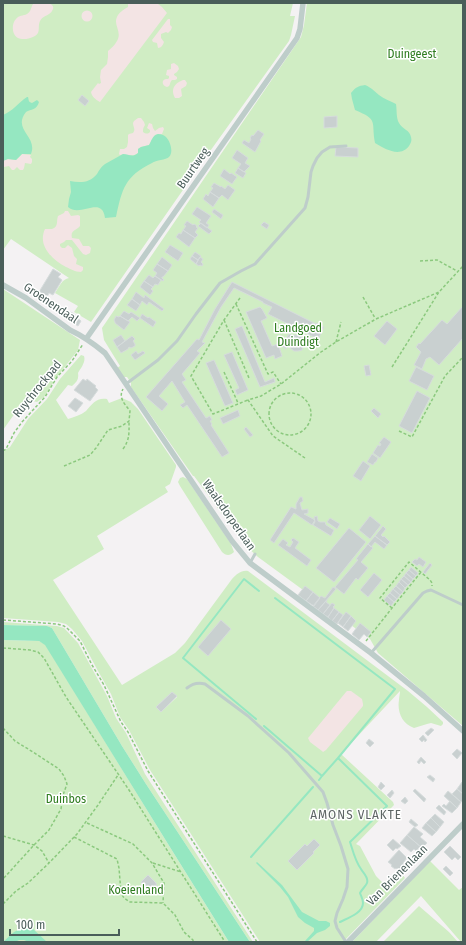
<svg xmlns="http://www.w3.org/2000/svg" width="466" height="945" font-family="'Fira Sans Condensed',sans-serif">
	<style>
		.green { fill: #d0edc4; fill-rule: evenodd }
		.sand { fill: #f3e4e4 }
		.water { fill: #95e7c1 }
		.lines { fill: none; stroke-linecap: round; stroke-linejoin: round }
		.stream { stroke: #95e7c1; stroke-width: 2 }
		.building { fill: #c9d0d0; stroke: #d6dcdc }
		.path { stroke: #8bc97e; stroke-width: 1.5; stroke-dasharray: 3 2; stroke-linecap: butt }
		.service { stroke: #becdca; stroke-width: 3 }
		.minor { stroke: #becdca; stroke-width: 5.5 }
		.labels { text-anchor: middle; dominant-baseline: central; stroke-width: 3; stroke-linejoin: round; paint-order: stroke }
		.park-label { font-size: 12px; fill: #2e7c1f; stroke: #fff }
		.street-label { font-size: 12px; fill: #4a5e5a; stroke: #fff }
		.neighbourhood-label { font-size: 13px; letter-spacing: 1px; fill: #5e6665; stroke: #fff }
	</style>
	<rect width="100%" height="100%" fill="#f4f2f3"/>
	<!-- green -->
	<path class="green" d="M3,3H293L290,16H295L291,35L289,41L208,154L91,322L74,312L78,306L55,293C59,287 62,279 69,278L11,239L3,250Z
		M307,3H463V726L378,653L370,639L258,557L245,545L194,476H193L131,387V383L127,377H124L117,368L120,366L104,340L102,328L301,37L304,25Z
		M3,289L80,340L78,350L57,377L44,397L37,402L25,399L3,430Z
		M81,355L84,356C86,362 81,368 78,373C79,379 77,382 72,386L68,385L56,400L68,419C74,417 81,415 86,411C92,404 97,397 107,399L109,403L122,398L131,402L138,409L176,465V467L170,484L165,487L168,492L97,536L104,549L53,580L122,685L175,653L185,643L232,579C237,574 241,570 248,571L408,691L427,707L443,722V724L441,726L431,723L427,724L414,728C402,724 397,712 399,700C399,697 400,694 400,691L341,754L393,802L394,805L356,844L360,846L376,876L383,883L398,873L402,874L405,878L343,942H260L150,770L129,730L120,717L111,694L98,671L82,641L72,629L66,624L58,622L3,618V451L10,447L28,419L47,399L60,379ZM172,692L177,697L161,712L156,707Z
		M183,477L187,479L231,544L234,552C230,556 226,556 222,552L180,486L178,482L180,478Z
		M3,622L57,626L64,628L78,643L107,696L116,718L126,733L145,774L253,942H250L146,784L122,746L52,628L47,626L3,625Z
		M3,640L39,641L45,644L168,844L229,942H3Z
		M430,861L459,890L463,887V942H461L421,896L376,942H352Z
		M419,906L449,932L458,942H383Z"/>
	<!-- sand -->
	<path class="sand" d="M39,3C43,3 55,2 53,9C52,11 51,13 49,14C46,16 42,17 40,21C37,28 42,33 33,37C29,39 22,40 18,38C12,35 11,24 16,19C19,15 23,16 27,14C31,12 31,7 33,4Z
		M128,3L158,4L162,7L167,13L100,102C95,99 92,97 91,92L98,83L99,84L101,83L100,77L101,70L107,64L108,57V51C130,33 110,28 118,15C120,12 124,9 128,7Z
		M81.5 16a5.5 5.5 0 1 1 11 0a5.5 5.5 0 1 1-11 0Z
		M168,19H170V25L172,27L171,30L168,33L166,32L161,34V38L164,42C163,45 161,48 158,48L157,43L153,42L152,40Z
		M174,63L178,66L179,69L177,72L174,74V75L177,77V79L175,80H172C169,83 171,86 167,87C162,86 161,80 166,79H168L169,78V76L166,75L167,70L171,69V64Z
		M183,80H185L187,83L186,86L181,89L182,96L179,98H175C170,89 175,83 183,80Z
		M138,118H141L144,122L145,125C143,128 143,129 143,132C146,134 148,134 150,132V130L147,128L149,123L152,124L153,128L155,131L159,128L163,127L164,129L162,134H158L155,135L149,145L141,147L138,149V153C132,158 127,153 120,155L119,154L120,149H124L127,147L128,142V135L129,134L133,133C136,129 133,127 133,123L134,121Z
		M22,154L31,155L30,157L32,159V162L31,164L25,163L24,168L23,170H20L17,167L14,170H12L9,166L4,167L3,165L4,162L3,160L8,159L16,160Z
		M65,211H68L71,216L78,215L80,216V226C76,231 70,230 72,238L79,239L83,246H89L91,248L90,253L86,255L83,254L72,240H66L64,242L60,244V246L62,248H65L68,245L72,248L74,256L77,259L76,264L83,267V270L81,272C75,272 71,269 66,267C53,260 37,246 45,229C47,229 50,229 52,229C59,227 56,221 58,216L64,213Z
		M347,691H351L362,699L363,704V706L326,750L323,752L322,751L310,742L308,738L309,737L346,692Z"/>
	<!-- water -->
	<path class="water" d="M365,85C372,88 373,90 379,95C384,99 391,101 396,104C397,110 396,118 399,123C402,129 410,130 411,137C412,141 411,143 409,146C400,158 385,149 375,143C371,121 379,120 355,110L352,99L351,93C356,87 358,86 365,85Z
		M27,97H28C29,100 28,102 32,103L37,100L39,102C37,110 31,109 26,112C12,130 38,136 31,154H22L16,160L8,159L3,161V115C13,111 18,103 27,97Z
		M158,134C161,134 164,135 166,137C170,141 174,152 169,157C166,160 156,160 152,163C125,176 122,189 116,217L105,218C102,195 80,218 68,207L69,199L71,192L70,181C80,183 90,183 97,174C99,170 101,167 105,164L123,154C129,154 132,158 138,153V149L141,147L149,145C152,140 152,136 158,134Z
		M3,625L47,626L52,628L122,746L146,784L250,942H229L168,844L45,645L39,641L3,640Z
		M257,862L282,885L302,912L319,921H326L330,923V926L325,930L317,933L307,942H306L305,941L314,931V928L305,923L298,917L288,897L280,887L256,863Z
		M24,927L33,929L47,942H29L24,940H19L15,942H3L14,932Z"/>
	<g class="lines">
		<!-- stream -->
		<path class="stream" d="M275,598L395,689L338,758
			M256,719L183,658L244,579L259,591
			M264,726L322,776L338,758L387,806L350,842C353,851 355,861 361,869C363,873 369,877 367,883C366,886 362,889 360,893C361,896 363,899 363,903C363,913 348,918 340,922
			M319,780L322,776
			M251,857L313,787"/>
	</g>
	<!-- building -->
	<path class="building" d="M82,95L89,101L85,106L78,100Z
		M337,116V127L324,128V117Z
		M258,130L264,134L260,140L261,141L255,152L242,143L244,140L249,143L251,139L250,138L252,135L253,136Z
		M336,147L358,148V157L335,156Z
		M237,150L248,158L245,163L250,166L244,172L238,168L241,164L232,158Z
		M238,168L246,173L243,178L235,173Z
		M224,169L230,174L231,173L237,177L232,184L220,176Z
		M214,183L221,187V186L225,189L228,185L235,190L228,200L222,195L219,198L210,192L213,188L211,187Z
		M210,192L219,198L213,207L203,199L206,194L208,196Z
		M197,207L211,216L206,223L209,225L207,228L199,222L201,220L192,214Z
		M214,209L223,215L221,219L212,212Z
		M187,221L193,225L194,224L197,226L196,227L198,228L195,232L198,235L195,238L183,230L186,226L184,225Z
		M264,222L269,225L267,229L261,225Z
		M201,223L212,231L209,234L198,226Z
		M183,230L195,238L189,247L176,237L179,233L181,234Z
		M170,245L183,253L178,261L165,252Z
		M195,252L201,256L198,260L192,256Z
		M192,256L198,260L196,264L190,259Z
		M162,257L172,265L168,271L157,264Z
		M200,257L203,259L201,262L203,264L202,266L200,265L199,266L196,264Z
		M157,264L168,271L163,277H162V278L164,280L163,281L155,276L157,273L153,270Z
		M53,269L61,274L58,277L62,280L53,295L49,293L47,297L39,292Z
		M149,275L153,278L155,276L161,280L158,285L155,284L153,287L144,281Z
		M144,281L153,287L151,289L153,291L150,295L140,287Z
		M232,282L316,324V323L324,327L318,339L268,314L272,307L263,303V302L234,288L221,307L202,342L205,343L197,351L200,353L182,374L186,380L182,382L206,418L210,416L212,420L210,421L212,424L211,425L229,453L222,457L187,405L183,408L180,405L185,402L172,381L159,396L168,404L162,411L146,397L197,339L199,340L215,309Z
		M136,292L144,298L145,295L164,309L162,311L149,302L147,305L142,301L140,305L132,299Z
		M132,299L140,305L136,311L127,305Z
		M463,306V338L439,365L430,357L426,359L422,369L414,365L421,352L416,347L419,343L420,344L442,320L447,324Z
		M260,307L262,309L267,318L261,321L272,346L278,344L282,356L275,359L274,355L266,358L246,312Z
		M64,310L68,313L69,311L74,314L70,321L61,315Z
		M124,311L129,314L131,312L140,318L137,321L132,317L128,321L120,316Z
		M74,314L78,317L77,318L81,321L78,326L70,321Z
		M142,314L148,318L149,317L156,322L153,327L140,318Z
		M116,316L119,317L120,316L130,322L124,330L115,323V322L114,320Z
		M387,321L397,329L385,345L374,336Z
		M242,326L265,382L274,378L275,382L260,387L235,329Z
		M289,334L293,336L295,335L299,336L303,338L305,343L302,350L298,351H294L290,348L288,344L286,349L282,346Z
		M121,335L125,341L117,347L113,340Z
		M132,336L135,339L133,341L135,344V346L131,348L129,347L128,349L121,353L117,347Z
		M136,351L138,354L143,351L145,353L135,360L131,355Z
		M232,352L248,390L237,395L235,390L239,388L224,355Z
		M214,360L233,403L225,406L206,363Z
		M369,365L371,375L366,376L364,366Z
		M416,367L434,376L427,390L409,381Z
		M83,379L86,381L87,379L96,386L95,387L98,390L90,401L74,390Z
		M417,391L430,398L412,433L399,426Z
		M75,398L83,403L76,412L68,406Z
		M374,408L381,414L378,418L371,411Z
		M238,410L240,416L223,424L220,418Z
		M246,427L253,435L250,437L244,429Z
		M384,437L391,442L380,458L373,453L378,445L380,446L381,444L379,443Z
		M372,454L378,458L376,462H375L373,465L367,462Z
		M363,461L370,466L361,481L353,476Z
		M300,497H302L303,501L300,503L302,510L308,509V513L304,514L315,520L312,525L294,513L274,543L270,540L291,507L296,509V504Z
		M317,516L318,521L320,522H325L326,525L334,530L331,536L313,525L315,522L314,517Z
		M370,516L381,525L370,539L359,530Z
		M330,518L340,524L337,529L327,522Z
		M383,526L386,529L381,535L383,537L384,536L390,542L387,545L375,536Z
		M349,528L366,542L334,582L316,568Z
		M375,536L387,545L384,549L375,542L371,547L368,544Z
		M293,538L299,542L295,548L311,560L307,566L278,545L283,539L288,543L286,545L290,547L293,542L291,540Z
		M368,544L373,548L361,562L368,568L358,580L356,578L344,594L335,587L358,560L356,559Z
		M419,557L426,562L423,567L419,564L417,566L412,562L415,559L417,560Z
		M430,563L432,565L425,574L423,572Z
		M411,567L418,573L416,576L409,570Z
		M409,570L416,576L413,579L406,573Z
		M374,573L382,580L368,597L360,590Z
		M406,573L413,579L411,582L404,576Z
		M404,576L411,582L408,585L401,579Z
		M401,579L408,585L405,588L399,582Z
		M399,582L405,588L403,592L396,586Z
		M305,586L313,592L306,601L298,595Z
		M396,586L403,592L400,595L393,589Z
		M333,587L336,589L318,610L313,606L321,596L325,598Z
		M393,589L400,595L397,599L390,593Z
		M313,592L320,598L314,606L306,601Z
		M390,593L397,599L394,602L387,596Z
		M387,596L394,602L391,606L384,600Z
		M327,600L326,602L330,605L323,614L318,610Z
		M332,603L335,605L333,607L334,608L328,617L323,614Z
		M334,608L339,612L332,621L328,617Z
		M339,612L343,615L337,624L332,621Z
		M346,612L351,616L343,627L338,623L337,624Z
		M351,616L356,621L348,631L343,627Z
		M221,620L231,629L208,656L198,647Z
		M360,623L371,632L367,637L364,634L359,640L352,634Z
		M172,692L177,696L161,712L156,707Z
		M431,728L434,730L428,736L425,733Z
		M423,735L427,740L425,742L424,740L422,742L419,739Z
		M369,739L374,743L370,747L366,743Z
		M457,749L462,753L457,759L452,754Z
		M421,757L426,762L424,764L421,761L419,764L417,762Z
		M430,775L435,779L433,782L427,777Z
		M381,782L385,786L381,790L378,787Z
		M462,782L463,783V794L457,789Z
		M415,789L426,799L424,802L413,791Z
		M457,789L463,794V800L461,802L452,794Z
		M392,790L394,793L390,798L387,795Z
		M448,791L461,802L457,808L444,796Z
		M405,797L408,801L405,804L401,801Z
		M450,801L457,808L452,813L442,806L444,804L446,806Z
		M439,805L446,812L444,815L436,808Z
		M435,814L444,822L440,827L431,818Z
		M431,818L440,827L436,832L426,823Z
		M411,819L418,825L415,827L409,822Z
		M426,823L436,832L432,836L422,828Z
		M414,827L423,834L420,837L427,843L422,848L407,835Z
		M407,835L422,848L418,853L414,849L411,852L400,843Z
		M314,839L320,845L313,852L314,853L297,870L288,861L305,844L307,846Z
		M393,839L401,846L397,849L396,848L393,851L387,845Z
		M450,846L461,857L458,860L455,857L452,860L444,852Z
		M399,850L407,858L403,863L406,865L401,871L398,868L397,869L396,868L395,869L391,866L392,865L388,862Z
		M446,866L453,873L450,876L443,869Z
		M148,875L156,883L157,888L149,894L143,888L141,882Z"/>
	<g class="lines">
		<!-- path -->
		<path class="path" d="M420,261L437,260L457,271
			M363,297L375,318
			M240,298L224,320L191,376L213,414L248,400
			M236,304L268,374L273,372L281,384
			M224,320L249,378
			M336,342L341,322
			M392,367L439,292
			M224,372L238,403
			M269 414a21 21 0 1 1 42 0a21 21 0 1 1-42 0Z
			M399,431L412,437L445,376L463,357
			M123,449C130,439 129,433 129,421
			M3,451L6,449L14,433L22,422L45,397L57,377L72,361L83,344
			M305,458L273,436L248,400L261,396L281,384L321,352L336,342L376,319L439,292L463,266
			M64,466L90,455L96,448L108,430L122,426L129,421L130,411C125,404 118,398 123,389
			M392,608L380,598L409,562L430,580L432,583V586
			M3,620L57,624L64,626L68,629L80,641L92,665L104,685L121,722L128,732L148,771L257,942
			M366,641L392,608L421,572
			M3,648L30,650L38,652L44,658L66,697L129,790L225,942
			M3,728L15,741L33,752L59,769L64,776L67,784L63,795L61,809L49,830L34,845L3,879
			M87,823L133,844L152,863L164,883L163,903
			M3,836L34,845L42,851L49,863
			M74,837L117,859L119,868L121,893L124,898L130,902L163,903L175,915L184,932L193,940V942
			M153,863L181,872
			M3,904L16,891L28,883L49,863L77,834L98,805L118,775"/>
		<!-- service -->
		<path class="service" d="M126,384L158,360L177,341L196,314L220,283L241,271L255,264L305,208L308,197L311,172L313,166L317,158L322,152L330,147L346,146
			M250,563L255,554
			M371,653L423,593L427,591L431,590L463,605
			M187,688C193,683 198,682 205,684L248,716L289,753L323,792L327,803L333,825L341,846L348,869L347,887L343,899L337,913L335,921L337,928L346,942"/>
		<!-- minor -->
		<path class="minor" d="M3,285L26,298L70,330C83,336 94,344 105,353L232,541L250,563L371,653L424,696L463,731
			M86,339L297,38L300,29L303,3
			M348,942L463,824"/>
	</g>
	<g class="labels">
		<!-- park labels -->
		<g class="park-label">
			<text x="412" y="54">Duingeest</text>
			<text x="298" y="328">Landgoed<tspan x="298" dy="14">Duindigt</tspan></text>
			<text x="66" y="799">Duinbos</text>
			<text x="136" y="890">Koeienland</text>
		</g>
		<!-- street labels -->
		<g class="street-label">
			<text transform="translate(193 168) rotate(-55)">Buurtweg</text>
			<text transform="translate(51 303) rotate(34)">Groenendaal</text>
			<text transform="translate(37 389) rotate(-51)">Ruychrockpad</text>
			<text transform="translate(229 515) rotate(55)">Waalsdorperlaan</text>
			<text transform="translate(397 875) rotate(-45)">Van Brienenlaan</text>
		</g>
		<!-- neighbourhood labels -->
		<g class="neighbourhood-label">
			<text x="356" y="814">AMONS VLAKTE</text>
		</g>
	</g>
	<!-- border -->
	<rect width="466" height="945" fill="none" stroke="#4a5e5a" stroke-width="8"/>
	<!-- scale -->
	<path d="M10 929v6h109v-6" fill="none" stroke="#4a5e5a" stroke-width="2"/>
	<text x="16" y="929" font-size="12" fill="#4a5e5a" stroke="#ffffff" stroke-width="3" paint-order="stroke">100 m</text>
</svg>
